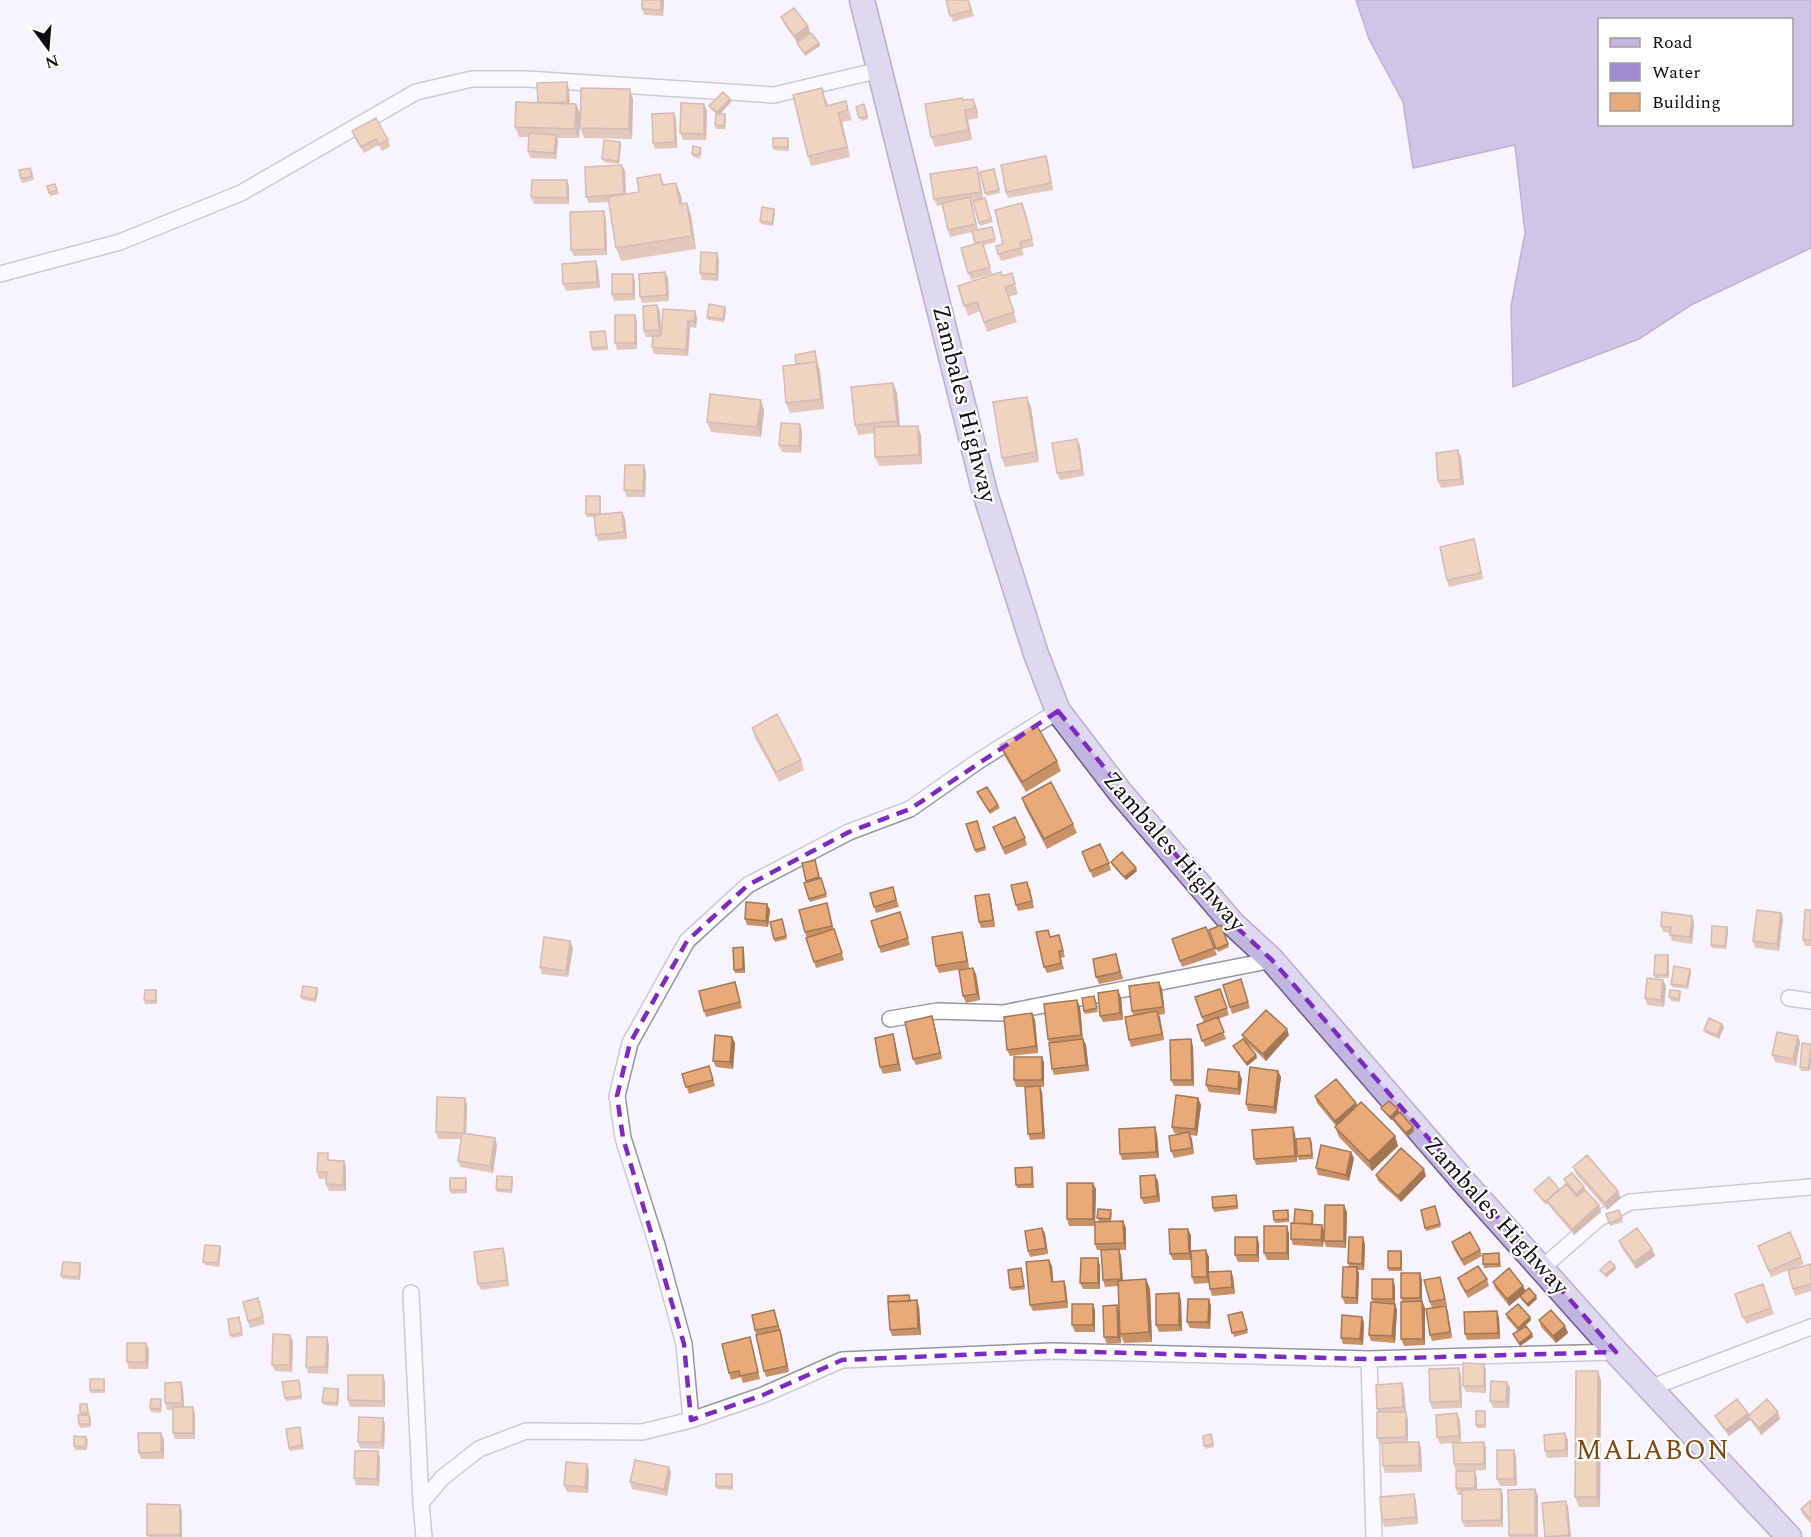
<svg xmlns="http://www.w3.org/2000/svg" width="1811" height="1537" font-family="Spectral,serif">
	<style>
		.water { fill: #a08bcd; stroke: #746695; stroke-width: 1.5; fill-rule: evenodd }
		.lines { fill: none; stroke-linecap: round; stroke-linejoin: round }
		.street-casing { stroke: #97959f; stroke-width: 18 }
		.primary-casing { stroke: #695b8a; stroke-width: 27 }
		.street { stroke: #fff; stroke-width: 15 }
		.primary { stroke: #c2b5df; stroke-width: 24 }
		.wall { fill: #c89268 }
		.shaded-wall { fill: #a37755 }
		.building { fill: #e9aa79; stroke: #a37755; stroke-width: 1.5 }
		.marked { fill: none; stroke: #7b2cbf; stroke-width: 4.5; stroke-dasharray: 12 8; stroke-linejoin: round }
		.labels { text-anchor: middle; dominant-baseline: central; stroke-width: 4.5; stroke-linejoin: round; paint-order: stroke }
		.street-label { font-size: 24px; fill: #0f0e12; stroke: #fff }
		.quarter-label { font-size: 27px; letter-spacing: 1.5px; fill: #7e460f; stroke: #fff }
	</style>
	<rect width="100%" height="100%" fill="#f7f4ff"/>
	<!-- water -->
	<path class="water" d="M1356,0H1811V248L1691,305L1639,339L1513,387L1511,306L1525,233L1515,145L1413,168L1403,102L1369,39ZM1600,20H1792V124H1600Z"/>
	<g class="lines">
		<!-- street casing -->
		<g class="street-casing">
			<path id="street" d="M0,274L120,242L241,193L416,92L472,79H526L774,95L880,70
				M1789,998L1811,1001
				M890,1019L937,1011L1003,1013L1272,960
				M1542,1268L1598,1219L1630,1202L1811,1187
				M411,1293L421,1503
				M1369,1359L1374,1537
				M1650,1388L1811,1327
				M691,1420L684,1344L657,1245L623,1138L617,1096L630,1043L687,941L748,885L849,832L910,809L977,762L1058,711
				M424,1537L421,1503L442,1478L479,1449L526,1431L642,1432L691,1420L763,1395L842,1360L1052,1351L1369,1359L1616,1352"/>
		</g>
		<!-- primary casing -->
		<g class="primary-casing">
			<path id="primary" d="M862,0L985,493L1036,654L1058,711L1120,792L1233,924L1272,960L1464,1182L1616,1352L1789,1537"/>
		</g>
		<!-- street -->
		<use href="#street" class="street"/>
		<!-- primary -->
		<use href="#primary" class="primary"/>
	</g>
	<!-- wall -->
	<path class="wall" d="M664,0L663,16L644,15L642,9Z
		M946,0H969L974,16L953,22Z
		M781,17L808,26L810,33L797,42L784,24Z
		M569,89V104H576L580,114L579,138H557L558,141L556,159L530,158L528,151L529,137H519L515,127L538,103Z
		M826,98L828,105L849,110L852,120L842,122L850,157L811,166L808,156Z
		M633,99L632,139L584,138L580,128Z
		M730,99L731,102L720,114H725L726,118L725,129H716L715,125L716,114L711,109L709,106Z
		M963,100L977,108L978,118L968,120L972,140L935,147L931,137Z
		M856,107L866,108L868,119L861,121Z
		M707,111L706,140H683L680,133Z
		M674,113L676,120L677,148L655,149L653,143Z
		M352,131L388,140L390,147L382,151L379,145L364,153L355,138Z
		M789,141V151L774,150L773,147Z
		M620,142L621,145L619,164L604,162L602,159Z
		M702,151L700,159L693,157L692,154Z
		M1046,156L1048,163L1053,190L1008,198L1006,192Z
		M977,167L979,174L983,198H985L993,222L980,226L973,201L980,199L971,201L978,230L992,227L996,242L984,245L992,274L971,280L968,273L975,244L972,232L950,237L948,230L942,205L937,206L934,199Z
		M994,169L1000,193L986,196L985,193Z
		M32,171L34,180L22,183L21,179Z
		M625,171L626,194L639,192L660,174L664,184L676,183L681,196L682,204L687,203L691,216L696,249L621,261L616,248L609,202L589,203L586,197Z
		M567,180L569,187V204H534L531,197Z
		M55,184L59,194L50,196L47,186Z
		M774,209L775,213L773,226L761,224L760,221Z
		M1025,210L1034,246L1022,249L1024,255L1001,261L998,254Z
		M606,218L607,255L574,256L571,250Z
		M717,253L719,259L718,281L702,280L700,273Z
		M598,268L600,288L566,291L563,284Z
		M665,272L668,278L669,301L642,303L640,297Z
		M1012,273L1018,294L1009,297L1017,322L987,332L980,311L968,316L958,286Z
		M633,274L635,281V300L614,301L612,294Z
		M726,310L724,322L708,320L707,317Z
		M660,311L661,336L695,311L697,318L696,328L690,327L688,356L654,354L652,347V337H646L644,331Z
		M637,321V349L617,350L615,343Z
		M605,331L608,350L593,351L592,348Z
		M815,351L820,372L824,409L790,413L786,403L796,364Z
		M893,383L897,393L900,426L921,435L922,464L879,466L875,457L874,433L858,435L855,425Z
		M1031,407L1039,462L1005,467L1002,458Z
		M764,410L761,437L711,432L707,422Z
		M802,431L801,453L782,452L779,445Z
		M1080,446L1084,476L1060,480L1057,473Z
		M1461,457L1464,485L1441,488L1438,481Z
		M646,472L645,497H627L624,490Z
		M601,499V515L622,512L625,519L627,539L598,541L596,535L594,517H587L586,514Z
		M1476,546L1483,579L1449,587L1447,580Z
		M752,728L801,760L804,770L779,782L755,738Z
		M1000,745L1057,761L1061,771L1026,792L1004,755Z
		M977,792L998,805L1000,808L990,814Z
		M1022,798L1073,824L1077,833L1047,849L1025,807Z
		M977,821L986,850L976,853L966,824Z
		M993,827L1025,838L1027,845L1005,855Z
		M1082,852L1109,863L1111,870L1093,878Z
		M815,860L820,879L821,878L827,897L810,902L804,883L807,882L802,863Z
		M1111,862L1137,871L1126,880L1112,865Z
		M1030,888L1034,908L1018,911L1016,905Z
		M895,893L899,907L876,913L874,907Z
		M991,901L995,927L981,928L979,922Z
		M767,904L770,910L768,927L747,925L745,919Z
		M829,910L834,930L844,960L816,968L805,932Z
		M1811,910V946H1805L1803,940Z
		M1781,913L1783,919L1779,951L1755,948L1753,941Z
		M1692,916L1694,923L1692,944L1672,941L1670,933L1663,932L1661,926Z
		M902,918L910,945L881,953L871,921Z
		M782,919L787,939L775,942L774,939Z
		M1221,925L1229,947L1218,952L1209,930Z
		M1206,927L1217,955L1182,967L1172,939Z
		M1727,927L1728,931L1726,949L1712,948L1711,945Z
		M962,932L964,939L969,968L939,973L936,966Z
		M1059,935L1065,957L1061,958L1064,969L1047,973L1044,967L1051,937Z
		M743,947L744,951L745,973H735L734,970Z
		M573,948L568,977L542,974L540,967Z
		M1116,954L1123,979L1099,984L1096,977Z
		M1668,955L1669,958V978H1655L1654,975Z
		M1691,972L1688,989L1672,987L1671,984Z
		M976,974L980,1000L966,1003L963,996Z
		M1241,979L1250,1008L1232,1014L1223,985Z
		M1663,980L1666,986L1664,1007L1647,1005L1645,998Z
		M1159,982L1162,989L1165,1014L1159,1015L1164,1040L1131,1047L1129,1040L1133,1015L1132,1011Z
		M317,988L318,991L316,1002L303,1000L301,997Z
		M737,988L742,1008L706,1017L704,1011Z
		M1220,989L1229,1015L1218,1019L1226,1039L1205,1047L1197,1025L1204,1023L1195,997Z
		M1680,991L1681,994L1680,1002L1671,1001L1669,997Z
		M157,994V1004H145L144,1000Z
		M1094,996L1098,1012L1085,1014L1084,1011Z
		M1121,997L1123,1020L1103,1022L1100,1016Z
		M1077,1000L1080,1007L1083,1039L1086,1045L1089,1071L1054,1075L1052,1069L1049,1043L1048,1039Z
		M1032,1013L1035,1020L1038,1053L1010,1056L1007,1050Z
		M934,1022L942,1059L916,1065L913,1059Z
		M1722,1024L1724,1027L1719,1039L1705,1033L1704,1030Z
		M893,1034L895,1041L901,1071L883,1074L880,1067Z
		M1242,1035H1289L1266,1061L1248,1044L1256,1055L1257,1058L1247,1066L1235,1050L1233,1046L1244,1040Z
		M1798,1036L1800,1042L1796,1066L1775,1062L1772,1055Z
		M732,1037L735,1043L733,1069L716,1067L713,1061Z
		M1802,1043L1810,1071H1801L1800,1067Z
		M1193,1046L1194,1086H1174L1171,1080Z
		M1042,1057L1044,1063V1087H1040L1042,1092L1045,1139L1030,1140L1028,1134L1027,1087H1016L1014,1080Z
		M1278,1071L1281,1077L1276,1114L1248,1111L1246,1104Z
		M711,1072L715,1086L689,1094L682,1074Z
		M1242,1079L1240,1095L1209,1092L1206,1085Z
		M1315,1096L1357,1106L1395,1136L1398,1146L1372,1171L1339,1137L1335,1127L1336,1126L1317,1103Z
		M465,1098L467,1105L466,1134L497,1145L493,1173L460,1167L458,1161L461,1139H438L436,1132Z
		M1198,1098L1201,1105L1197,1136L1190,1135L1194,1154L1174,1158L1171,1151L1180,1134L1174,1133L1172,1127Z
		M1381,1108L1414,1131L1407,1137L1394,1121L1393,1119L1391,1120L1383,1111Z
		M1295,1133L1297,1162L1256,1165L1254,1159Z
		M1157,1134L1159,1158L1122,1160L1120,1154Z
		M1310,1138L1312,1142L1313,1159L1299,1160L1297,1156Z
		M1354,1158L1349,1181L1318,1175L1316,1168Z
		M330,1160L344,1161L346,1167V1191H329L326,1184V1179H319L317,1172Z
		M1032,1167L1033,1170L1034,1188H1017L1016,1185Z
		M1573,1167L1621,1198L1607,1210L1576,1174Z
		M1376,1175L1426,1176L1401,1202L1378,1181Z
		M466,1178L467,1181V1193L451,1194L450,1190Z
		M1564,1179L1584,1187L1585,1190L1599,1205L1601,1212L1574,1235L1550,1207L1548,1203L1546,1205L1536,1193L1534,1190H1559L1577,1197L1565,1182Z
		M513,1180L512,1193L497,1192L496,1189Z
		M1158,1181L1160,1202L1144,1204L1141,1198Z
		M1096,1189L1095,1222L1099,1221L1097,1218L1112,1213L1111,1221H1123L1126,1228V1250H1119L1121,1256L1123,1280L1146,1279L1150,1289L1152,1342L1124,1343L1120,1334L1118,1286L1105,1287L1103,1280L1110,1250H1097L1095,1244V1226H1069L1067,1219Z
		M1237,1198L1238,1209L1214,1212L1213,1208Z
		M1435,1206L1441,1227L1426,1231L1425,1228Z
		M1619,1210L1623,1222L1610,1226L1606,1214Z
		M1312,1211L1314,1214L1313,1224L1324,1231L1347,1212L1346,1248L1326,1247L1324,1241V1233L1323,1247L1293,1245L1291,1239L1294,1223Z
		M1289,1214V1222L1275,1223L1274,1220Z
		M1042,1228L1045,1234L1048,1254L1030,1257L1028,1251Z
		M1289,1233V1260H1267L1264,1253Z
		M1191,1235V1256L1209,1257V1272L1231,1271L1233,1277L1235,1294L1212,1296L1210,1289L1209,1283L1194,1284L1192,1277L1191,1260H1173L1170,1254Z
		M1619,1241L1652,1249L1655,1256L1636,1269L1621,1247Z
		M1452,1242L1480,1250L1482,1256L1464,1266L1454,1249Z
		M1259,1243V1262H1238L1235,1255Z
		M1365,1244L1364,1270H1358L1359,1274L1358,1304H1345L1342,1297L1349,1267L1348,1263Z
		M220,1246L221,1249L219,1267L205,1265L203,1262Z
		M1758,1246L1801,1257L1804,1264L1771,1277Z
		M503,1248L505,1255L509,1286L481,1290L478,1284Z
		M1402,1254V1271H1389L1388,1268Z
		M1500,1257L1501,1267L1484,1268L1483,1264Z
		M80,1263L81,1266L80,1280L63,1279L61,1276Z
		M1811,1264V1291L1795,1296L1793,1289Z
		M1100,1265V1289H1083L1080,1283Z
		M1052,1266L1053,1282L1064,1281L1066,1288L1068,1308L1033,1311L1030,1305Z
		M1021,1268L1025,1289L1012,1291L1010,1288Z
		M1420,1273L1422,1280V1301L1425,1308V1345L1404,1346L1401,1339L1402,1302L1401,1298Z
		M1440,1277L1447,1305L1435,1308L1446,1306L1448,1313L1452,1338L1432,1341L1430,1335L1432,1308L1430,1302Z
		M1458,1278L1487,1279L1489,1286L1468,1298L1460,1284Z
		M1493,1282L1523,1286L1526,1292L1537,1299L1528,1307L1521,1299L1520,1297L1509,1306L1495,1288Z
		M1763,1284L1774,1314L1746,1324L1735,1294Z
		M1395,1286V1305L1397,1310L1395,1343L1371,1341L1369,1335L1373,1302L1372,1299Z
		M1179,1293L1181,1300L1182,1331L1159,1332L1156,1325Z
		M258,1298L265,1324L250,1328L248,1321Z
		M910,1298L911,1301L919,1307L921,1335L892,1336L890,1330Z
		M1209,1299L1211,1306L1210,1329L1190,1328L1187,1322Z
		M1117,1305L1121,1343L1107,1344L1104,1337Z
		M774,1310L782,1337L789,1372L766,1377L764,1371L755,1330Z
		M1095,1310V1332H1075L1072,1325Z
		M1497,1311L1499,1318L1500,1339L1467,1340L1465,1334Z
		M1242,1312L1248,1333L1234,1337L1228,1315Z
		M1506,1314L1530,1317L1531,1320L1524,1327L1533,1337L1520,1346L1513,1334L1518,1331L1507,1318Z
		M239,1317L243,1336L232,1338L230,1335Z
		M1362,1317L1364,1323L1363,1345L1343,1344L1341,1338Z
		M1539,1320L1565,1326L1568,1333L1556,1343L1541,1327Z
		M293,1341L292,1372L275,1371L272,1365Z
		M329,1344L328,1374L308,1373L306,1367Z
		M752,1344L760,1379L743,1383L741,1377L731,1380L729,1373Z
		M149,1349L148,1369H129L127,1362Z
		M1486,1370V1393L1466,1392L1463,1386Z
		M1598,1371L1601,1381L1600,1507H1579L1575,1497Z
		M1461,1374L1462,1408L1432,1409L1430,1402Z
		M383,1375L385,1382V1407H350L348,1400Z
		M104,1379L105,1382V1393H91L90,1390Z
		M181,1382L183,1389L184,1407L195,1414V1439H175L173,1433V1410H167L165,1403Z
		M1507,1382L1510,1388L1509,1408H1493L1490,1401Z
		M300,1383L302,1399L286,1401L285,1398Z
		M1402,1383L1404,1390L1406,1412L1408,1419V1442H1419L1421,1448L1422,1472L1385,1473L1383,1466L1382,1444H1380L1377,1438L1379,1412L1377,1409Z
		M338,1389L339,1392L338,1406L324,1405L322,1402Z
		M162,1402L161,1413L151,1412L150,1408Z
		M88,1407L89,1415L91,1418V1427L80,1428L79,1424L81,1415L80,1413Z
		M1485,1411L1486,1415V1428H1477L1476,1425Z
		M1748,1415L1780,1419L1761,1435L1750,1420L1729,1436L1718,1422L1715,1416Z
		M383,1418L385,1424L384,1449L360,1448L358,1442Z
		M1460,1420L1461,1442H1484L1486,1448V1470L1456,1471L1454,1464V1443L1440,1444L1437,1437Z
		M300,1427L304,1449L290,1451L289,1448Z
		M1211,1434L1214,1447L1206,1449L1204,1446Z
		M86,1437L88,1440L87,1450H75L74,1446Z
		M164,1439V1459H141L139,1453Z
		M1568,1440V1457L1547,1458L1545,1451Z
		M1516,1456L1517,1486H1500L1497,1479Z
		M380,1458L379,1486L356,1485L354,1478Z
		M669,1467L671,1473L667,1496L632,1489L630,1482Z
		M589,1470L588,1493L567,1492L564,1485Z
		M733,1478V1490L717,1489L716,1486Z
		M1477,1478V1490L1501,1489L1503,1496V1527H1465L1462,1521V1495H1458L1456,1488Z
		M1535,1489L1538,1496V1537H1509V1535Z
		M1414,1494L1416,1501L1418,1524L1384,1527L1382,1520Z
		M1811,1500V1524L1803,1515L1801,1509Z
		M1566,1501L1568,1507L1571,1537H1546Z
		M182,1511V1537H148L147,1535Z"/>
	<!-- shaded-wall -->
	<path class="shaded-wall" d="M661,0H664L663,16L661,10Z
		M808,26L810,33L797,42L794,36Z
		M819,43L820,46L805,56L804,53Z
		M567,82L569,89L570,108L567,102Z
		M630,89L633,99L632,139L629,129Z
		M730,99L731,102L718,116L717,112Z
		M973,99L977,108L978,118L975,108Z
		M576,104L580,114L579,138L575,129Z
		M704,104L707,111L706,140L704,134Z
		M965,110L968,120L972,140L968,130Z
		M674,113L676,120L677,148L675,142Z
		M838,113L842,122L850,157L847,147Z
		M725,114L726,118L725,129L724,126Z
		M556,135L558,141L556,159L554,153Z
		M620,142L621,145L619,164L618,161Z
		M1046,156L1048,163L1053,190L1051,183Z
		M622,165L625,171L626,201L624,194Z
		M977,167L979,174L983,199L981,192Z
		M567,180L569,187V204L567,198Z
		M676,183L681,196L684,217L680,204Z
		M970,197L972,203L978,231L976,224Z
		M687,203L691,216L696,249L692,236Z
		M774,209L775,213L773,226L772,223Z
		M604,211L606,218L607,255L605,249Z
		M717,253L719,259L718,281L716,274Z
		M596,261L598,268L600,288L597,282Z
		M665,272L668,278L669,301L667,295Z
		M633,274L635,281V300L633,294Z
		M657,305L660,311L661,337L659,330Z
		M725,307L726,310L724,322L723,319Z
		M695,311L697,318L696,328L694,321Z
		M635,315L637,321V349L635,343Z
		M688,321L690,327L688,356L686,350Z
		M815,351L820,372L824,409L821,399Z
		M893,383L897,393L900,430L897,421Z
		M1027,397L1031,407L1039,462L1036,452Z
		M761,400L764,410L761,437L757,427Z
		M800,424L802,431L801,453L799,446Z
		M918,426L921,435L922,464L919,455Z
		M1077,439L1080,446L1084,476L1082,470Z
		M1458,450L1461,457L1464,485L1461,479Z
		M644,465L646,472L645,497L643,491Z
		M622,512L625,519L627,539L624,532Z
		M1474,539L1476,546L1483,579L1481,573Z
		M1136,868L1137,871L1126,880L1124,877Z
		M989,894L991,901L995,927L993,920Z
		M767,904L770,910L768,927L766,921Z
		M1781,913L1783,919L1779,951L1777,944Z
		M1692,916L1694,923L1692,944L1690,937Z
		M1727,927L1728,931L1726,949L1725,946Z
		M962,932L964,939L969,968L967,961Z
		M570,941L573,948L568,977L566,971Z
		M743,947L744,951L745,973L743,969Z
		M1668,955L1669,958V978L1667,975Z
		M973,968L976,974L980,1000L977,994Z
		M1690,969L1691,972L1688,989L1687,986Z
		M1663,980L1666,986L1664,1007L1661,1000Z
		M1159,982L1162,989L1165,1014L1163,1007Z
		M317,988L318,991L316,1002L315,999Z
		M1118,990L1121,997L1123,1020L1120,1013Z
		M1077,1000L1080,1007L1083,1042L1081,1035Z
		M1157,1011L1160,1017L1164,1040L1162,1034Z
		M1032,1013L1035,1020L1038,1053L1036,1046Z
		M932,1016L934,1022L942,1059L940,1053Z
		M1722,1024L1724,1027L1719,1039L1717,1035Z
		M1287,1029L1289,1035L1266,1061L1263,1054Z
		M893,1034L895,1041L901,1071L898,1064Z
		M1798,1036L1800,1042L1796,1066L1793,1059Z
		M732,1037L735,1043L733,1069L730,1062Z
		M1083,1039L1086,1045L1089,1071L1086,1065Z
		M1191,1039L1193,1046L1194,1086L1192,1080Z
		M1811,1047V1061L1810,1071L1809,1068Z
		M1256,1055L1257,1058L1247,1066L1246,1063Z
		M1042,1057L1044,1063V1087L1042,1080Z
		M1278,1071L1281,1077L1276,1114L1274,1107Z
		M1239,1072L1242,1079L1240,1095L1238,1089Z
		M1040,1086L1042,1092L1045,1139L1043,1133Z
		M465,1098L467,1105L466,1139L464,1133Z
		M1198,1098L1201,1105L1197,1136L1195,1129Z
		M1356,1103L1359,1109L1337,1127L1335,1121Z
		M1398,1109L1399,1113L1391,1120L1390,1117Z
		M1155,1127L1157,1134L1159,1158L1156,1152Z
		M1293,1127L1295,1133L1297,1162L1295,1156Z
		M1413,1127L1414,1131L1407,1137L1406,1133Z
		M1189,1132L1192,1139L1194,1154L1192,1148Z
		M1395,1136L1398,1146L1372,1171L1369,1161Z
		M495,1138L497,1145L493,1173L490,1166Z
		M1351,1152L1354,1158L1349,1181L1346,1175Z
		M344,1161L346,1167V1191L343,1185Z
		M1424,1169L1426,1176L1401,1202L1398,1196Z
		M1155,1175L1158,1181L1160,1202L1157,1196Z
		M512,1177L513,1180L512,1193L511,1190Z
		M1093,1183L1096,1189L1095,1226L1093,1219Z
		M1584,1187L1585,1191L1577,1197L1576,1194Z
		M1618,1191L1621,1198L1607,1210L1605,1203Z
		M1344,1205L1347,1212L1346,1248L1344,1241Z
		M1599,1205L1601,1212L1574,1235L1572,1229Z
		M1123,1221L1126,1228V1250L1124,1243Z
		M1322,1225L1324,1231L1323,1247L1321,1240Z
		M1287,1226L1289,1233V1260L1287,1253Z
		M1042,1228L1045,1234L1048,1254L1046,1248Z
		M1188,1229L1191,1235V1260L1189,1253Z
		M1257,1237L1259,1243V1262L1257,1255Z
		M1363,1237L1365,1244L1364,1270L1362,1264Z
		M220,1246L221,1249L219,1267L218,1263Z
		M503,1248L505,1255L509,1286L507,1280Z
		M1119,1249L1121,1256L1123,1285L1121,1279Z
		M1652,1249L1655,1256L1636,1269L1634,1262Z
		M1206,1250L1209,1257V1283L1207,1277Z
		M1401,1251L1402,1254V1271L1401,1268Z
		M1098,1258L1100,1265V1289L1098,1283Z
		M1049,1260L1052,1266L1054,1289L1052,1282Z
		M80,1263L81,1266L80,1280L79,1277Z
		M1615,1266L1616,1269L1606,1278L1605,1275Z
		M1357,1267L1359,1274L1358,1304L1356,1298Z
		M1231,1271L1233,1277L1235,1294L1232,1287Z
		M1420,1273L1422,1280V1304L1420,1298Z
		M1146,1279L1150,1289L1152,1342L1149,1332Z
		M1393,1279L1395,1286V1305L1393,1299Z
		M1064,1281L1066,1288L1068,1308L1066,1301Z
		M1523,1286L1526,1292L1509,1306L1507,1299Z
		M1179,1293L1181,1300L1182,1331L1179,1325Z
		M1536,1296L1537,1299L1528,1307L1527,1304Z
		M1209,1299L1211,1306L1210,1329L1208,1322Z
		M917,1300L919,1307L921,1335L918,1328Z
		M1422,1301L1425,1308V1345L1423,1339Z
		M1093,1304L1095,1310V1332L1093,1325Z
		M1395,1304L1397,1310L1395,1343L1392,1336Z
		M1117,1305L1119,1311L1121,1343L1118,1337Z
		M1446,1306L1448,1313L1452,1338L1450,1332Z
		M774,1310L782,1337L789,1372L787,1366Z
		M1497,1311L1499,1318L1500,1339L1498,1333Z
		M1362,1317L1364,1323L1363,1345L1360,1339Z
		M1530,1317L1531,1320L1519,1331L1518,1328Z
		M1565,1326L1568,1333L1556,1343L1553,1336Z
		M1532,1334L1533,1337L1520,1346L1519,1343Z
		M290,1335L293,1341L292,1372L290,1365Z
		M327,1337L329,1344L328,1374L326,1367Z
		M146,1343L149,1349L148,1369L146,1362Z
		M1484,1364L1486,1370V1393L1484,1386Z
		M1459,1368L1461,1374L1462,1408L1460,1401Z
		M1598,1371L1601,1381L1600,1507L1597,1497Z
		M383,1375L385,1382V1407L383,1401Z
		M181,1382L183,1389L184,1409L182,1403Z
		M1507,1382L1510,1388L1509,1408L1506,1402Z
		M1402,1383L1404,1390L1406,1414L1403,1407Z
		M338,1389L339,1392L338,1406L337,1403Z
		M193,1407L195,1414V1439L193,1433Z
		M1406,1412L1408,1419V1444L1406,1437Z
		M1778,1412L1780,1419L1761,1435L1759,1428Z
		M1457,1413L1460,1420L1461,1442L1459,1436Z
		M1748,1413L1750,1420L1729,1436L1726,1430Z
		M383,1418L385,1424L384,1449L382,1442Z
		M161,1433L164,1439V1459L161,1452Z
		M1565,1433L1568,1440V1457L1566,1450Z
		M1419,1442L1421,1448L1422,1472L1419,1465Z
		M1484,1442L1486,1448V1470L1484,1464Z
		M1514,1450L1516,1456L1517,1486L1514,1479Z
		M378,1451L380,1458L379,1486L377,1479Z
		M587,1464L589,1470L588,1493L585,1487Z
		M669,1467L671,1473L667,1496L664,1489Z
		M1475,1471L1477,1478V1495L1475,1488Z
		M1501,1489L1503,1496V1527L1501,1520Z
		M1535,1489L1538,1496V1537H1536L1535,1535Z
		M1414,1494L1416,1501L1418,1524L1416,1517Z
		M1566,1501L1568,1507L1571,1537H1570L1569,1535Z
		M180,1505L182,1511V1537H180Z"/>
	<!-- building -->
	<path class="building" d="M642,0H661V10L642,9Z
		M946,0H968L971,10L950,16Z
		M794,8L808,26L794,36L781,17Z
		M811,33L819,43L804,53L797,43Z
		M567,82V102L538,103L537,83Z
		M581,88L630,89L629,129L580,128Z
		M822,88L826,106L846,101L848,110L838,113L847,147L808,156L793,95Z
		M723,92L730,99L717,112L709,106Z
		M962,98L963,100L973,99L975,108L965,110L968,130L931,137L925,104Z
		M516,102L576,104L575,129L515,127Z
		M681,103L704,104V134L680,133Z
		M864,104L867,116L859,118L856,107Z
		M674,113L675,142L653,143L652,114Z
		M716,114H725L724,126L715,125Z
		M376,118L388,140L379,145L376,139L361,147L352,131Z
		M529,133L556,135L554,153L528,151Z
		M773,138H788V147H773Z
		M604,140L620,142L618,161L602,159Z
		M693,146L701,148L699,155L692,154Z
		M1046,156L1051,183L1006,192L1001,165Z
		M622,165L624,194L586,197L585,167Z
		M977,167L981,192L934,199L930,174Z
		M30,168L32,176L21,179L19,170Z
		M994,169L999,190L985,193L980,172Z
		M660,174L662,185L676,183L680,204L687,203L692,236L616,248L608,197L639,192L637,178Z
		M532,180H567V198L531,197Z
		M55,184L57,190L49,193L47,186Z
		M970,197L976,224L948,230L942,203Z
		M985,198L991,219L979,223L973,201Z
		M1022,203L1032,239L1020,242L1021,248L998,254L996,246L1003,244L995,210Z
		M762,207L774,209L772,223L760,221Z
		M604,211L605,249L571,250L570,212Z
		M992,227L995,239L975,243L972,231Z
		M982,242L990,267L968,273L961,248Z
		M701,252L717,253L716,274L700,273Z
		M596,261L597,282L563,284L562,264Z
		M665,272L667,295L640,297L639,274Z
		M1001,272L1002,276L1012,273L1015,284L1005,287L1014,312L984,322L977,302L964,306L958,286Z
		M612,274H633V294H612Z
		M709,304L725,307L723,319L707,317Z
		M657,305L659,330L644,331L643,306Z
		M663,309L695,311L694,321H688L686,350L652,347L653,336H661Z
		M615,315H635V343H615Z
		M605,331L607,347L592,348L590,332Z
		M815,351L817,366L816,362L796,364L795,355Z
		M816,362L821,399L786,403L783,366Z
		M893,383L897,421L855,425L851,387Z
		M710,394L761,400L757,427L707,422Z
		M1027,397L1036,452L1002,458L993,402Z
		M781,423L800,424L799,446L779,445Z
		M918,426L919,455L875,457L874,427Z
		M1077,439L1082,470L1057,473L1052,443Z
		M1458,450L1461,479L1438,481L1436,453Z
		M625,465H644L643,491L624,490Z
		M586,496H600V514H586Z
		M622,512L624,532L596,535L594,515Z
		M1474,539L1481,573L1447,580L1440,547Z
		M777,714L801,760L776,772L752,728Z
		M1036,724L1057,761L1022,782L1000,745Z
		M1051,782L1073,824L1044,839L1022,798Z
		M987,787L998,805L989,811L977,792Z
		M1015,817L1025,838L1003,848L993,827Z
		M977,821L985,847L975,850L966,824Z
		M1100,844L1109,863L1090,871L1082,852Z
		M1122,852L1136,868L1124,877L1111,862Z
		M815,860L819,877L806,881L802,863Z
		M821,878L826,894L809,899L804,883Z
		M1027,882L1032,901L1016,905L1011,885Z
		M893,887L896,900L874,907L870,893Z
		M989,894L993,920L979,922L975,896Z
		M746,902L767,904L766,921L745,919Z
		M827,903L832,926L805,932L799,910Z
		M1757,910L1781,913L1777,944L1753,941Z
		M1805,910H1811V940H1803Z
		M900,912L908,938L879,947L871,921Z
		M1662,912L1692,916L1690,937L1670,935L1671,927L1661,926Z
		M782,919L786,936L774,939L770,922Z
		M1221,925L1228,944L1216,949L1209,930Z
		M1712,926L1727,927L1725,946L1711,945Z
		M1206,927L1214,948L1180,961L1172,939Z
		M834,929L842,953L814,962L806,938Z
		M1048,930L1050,937L1059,935L1063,951H1059L1061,963L1044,967L1036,932Z
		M962,932L967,961L936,966L932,937Z
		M544,937L570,941L566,971L540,967Z
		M743,947V969L734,970L733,948Z
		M1116,954L1120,972L1096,977L1093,959Z
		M1655,955H1668L1667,975H1654Z
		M1674,966L1690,969L1687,986L1671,984Z
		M973,968L977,994L963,996L959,970Z
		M1647,978L1663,980L1661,1000L1645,998Z
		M1241,979L1248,1002L1230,1007L1223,985Z
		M735,982L740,1002L704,1011L699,991Z
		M1159,982L1163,1007L1132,1011L1129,986Z
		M303,986L317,988L315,999L301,997Z
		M1220,989L1227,1008L1202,1017L1195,997Z
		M145,990H156V1001L144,1000Z
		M1118,990L1120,1013L1100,1016L1098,993Z
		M1670,990L1680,991L1679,999L1669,997Z
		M1094,996L1097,1008L1084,1011L1082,998Z
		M1077,1000L1081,1035L1048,1039L1044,1004Z
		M1266,1010L1287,1029L1263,1054L1242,1035Z
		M1157,1011L1162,1034L1129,1040L1125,1017Z
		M1032,1013L1036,1046L1007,1050L1004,1017Z
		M932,1016L940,1053L913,1059L905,1022Z
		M1218,1017L1224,1032L1202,1041L1197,1025Z
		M1709,1018L1722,1024L1717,1035L1704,1030Z
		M1777,1032L1798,1036L1793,1059L1772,1055Z
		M893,1034L898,1064L880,1067L875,1038Z
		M715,1035L732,1037L730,1062L713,1061Z
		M1083,1039L1086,1065L1052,1069L1049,1043Z
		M1191,1039L1192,1080H1171L1170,1040Z
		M1243,1039L1256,1055L1246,1063L1233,1046Z
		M1802,1043L1811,1044L1809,1068L1800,1067Z
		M1014,1057H1042V1080H1014Z
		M709,1066L713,1080L686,1087L682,1074Z
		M1250,1067L1278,1071L1274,1107L1246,1104Z
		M1208,1069L1239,1072L1238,1089L1206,1085Z
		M1336,1079L1356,1103L1335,1121L1315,1096Z
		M1040,1086L1043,1133L1028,1134L1025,1087Z
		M1176,1095L1198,1098L1195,1129L1172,1127Z
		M437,1097L465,1098L464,1133L436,1132Z
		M1389,1101L1398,1109L1390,1117L1381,1108Z
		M1361,1102L1395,1136L1369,1161L1335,1127Z
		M1400,1112L1413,1127L1406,1133L1393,1118Z
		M1155,1127L1156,1152L1120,1154L1119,1129Z
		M1293,1127L1295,1156L1254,1159L1252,1130Z
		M1189,1132L1192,1148L1171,1151L1169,1136Z
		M462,1133L495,1138L490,1166L458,1161Z
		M1310,1138L1312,1155L1297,1156L1296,1139Z
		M1321,1145L1351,1152L1346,1175L1316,1168Z
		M1401,1148L1424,1169L1398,1196L1376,1175Z
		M318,1153H328V1160L344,1161L343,1185L326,1184L327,1172H317Z
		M1587,1155L1618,1191L1605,1203L1573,1167Z
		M1032,1167V1184L1016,1185L1015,1168Z
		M1572,1173L1584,1187L1576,1194L1564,1179Z
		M1155,1175L1157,1196L1141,1198L1140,1176Z
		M497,1176L512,1177L511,1190L496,1189Z
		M1549,1177L1559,1189L1545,1202L1534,1190Z
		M450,1178H466L465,1190H450Z
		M1067,1183H1093V1219H1067Z
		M1566,1184L1577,1197L1585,1190L1599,1205L1572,1229L1547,1201Z
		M1236,1195L1237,1206L1213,1208L1212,1197Z
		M1325,1205H1344V1241H1324Z
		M1435,1206L1440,1224L1425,1228L1421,1210Z
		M1098,1209L1111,1210L1110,1219L1097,1218Z
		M1295,1209L1312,1211V1224L1294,1223Z
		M1288,1210V1219L1274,1220L1273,1211Z
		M1619,1210L1622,1218L1609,1223L1606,1214Z
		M1123,1221L1124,1243L1095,1244V1222Z
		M1291,1223L1322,1225L1321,1240L1291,1239Z
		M1264,1226H1287V1253H1264Z
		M1042,1228L1046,1248L1028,1251L1025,1231Z
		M1637,1228L1652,1249L1634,1262L1619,1241Z
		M1169,1229H1188L1189,1253L1170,1254Z
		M1470,1232L1480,1250L1462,1260L1452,1242Z
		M1790,1232L1801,1257L1769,1271L1758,1246Z
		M1235,1237H1257V1255H1235Z
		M1349,1237H1363L1362,1264L1348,1263Z
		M205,1245L220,1246L218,1263L203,1262Z
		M503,1248L507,1280L478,1284L474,1252Z
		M1119,1249L1121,1279L1103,1280L1101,1250Z
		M1206,1250L1207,1277H1192L1191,1251Z
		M1388,1251H1401V1268H1388Z
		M1499,1253V1264H1483V1254Z
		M1081,1258H1098V1283H1080Z
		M1049,1260L1052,1282L1064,1281L1066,1301L1030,1305L1026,1262Z
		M1610,1261L1615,1266L1605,1275L1600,1270Z
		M63,1262L80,1263L79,1277L61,1276Z
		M1811,1264V1284L1793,1289L1788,1270Z
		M1478,1266L1487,1279L1466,1292L1458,1278Z
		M1343,1267H1357L1356,1298L1342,1297Z
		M1021,1268L1024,1286L1010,1288L1008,1270Z
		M1509,1268L1523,1286L1507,1299L1493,1282Z
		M1231,1271L1232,1287L1210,1289L1208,1272Z
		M1401,1273H1420V1298H1401Z
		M1440,1277L1445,1299L1430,1302L1424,1280Z
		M1146,1279L1149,1332L1120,1334L1118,1281Z
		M1372,1279H1393V1299H1372Z
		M1763,1284L1771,1308L1743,1318L1735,1294Z
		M1529,1288L1536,1296L1527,1304L1520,1296Z
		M1179,1293V1325H1156V1294Z
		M909,1295L910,1301L888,1302V1303V1296Z
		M258,1298L263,1317L248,1321L243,1302Z
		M1188,1299H1209L1208,1322H1187Z
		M917,1300L918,1328L890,1330L888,1302Z
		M1422,1301L1423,1339H1401V1302Z
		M1371,1302L1395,1304L1392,1336L1369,1335Z
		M1072,1304H1093V1325H1072Z
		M1518,1304L1530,1317L1518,1328L1506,1314Z
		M1117,1305L1118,1337H1104L1103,1306Z
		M1446,1306L1450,1332L1430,1335L1426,1309Z
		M774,1310L778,1326L755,1330L752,1315Z
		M1551,1310L1565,1326L1553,1336L1539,1320Z
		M1497,1311L1498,1333L1465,1334L1464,1312Z
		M1242,1312L1247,1330L1232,1333L1228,1315Z
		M1342,1315L1362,1317L1360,1339L1341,1338Z
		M239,1317L242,1333L230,1335L228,1319Z
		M1526,1326L1532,1334L1519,1343L1513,1334Z
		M780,1330L787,1366L764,1371L756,1335Z
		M273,1334L290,1335V1365H272Z
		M307,1337H327L326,1367H306Z
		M750,1337L758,1372L740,1376L739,1371L729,1373L722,1344Z
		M127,1343H146V1362H127Z
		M1463,1363L1484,1364V1386H1463Z
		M1459,1368L1460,1401L1430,1402L1429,1369Z
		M1576,1371H1598L1597,1497H1575Z
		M348,1375H383V1401L348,1400Z
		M90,1379H104V1390H90Z
		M299,1380L301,1396L285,1398L282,1382Z
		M1491,1381L1507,1382L1506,1402L1490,1401Z
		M181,1382L182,1403H165V1383Z
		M1402,1383L1403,1407L1377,1409L1376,1385Z
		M324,1388L338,1389L337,1403L322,1402Z
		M151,1399H161L160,1409L150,1408Z
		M1737,1399L1748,1413L1726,1430L1715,1416Z
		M1767,1399L1778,1412L1759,1428L1748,1416Z
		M80,1404H87L88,1413H80Z
		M173,1407H193V1433H173Z
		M1476,1411H1485V1425H1476Z
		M1377,1412H1406V1437L1377,1438Z
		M1457,1413L1459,1436L1437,1437L1436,1415Z
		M78,1415H89L90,1424H79Z
		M359,1417L383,1418L382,1442H358Z
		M300,1427L302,1445L289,1448L286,1429Z
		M138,1433H161V1452L139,1453Z
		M1565,1433L1566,1450L1545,1451L1544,1435Z
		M1211,1434L1213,1444L1204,1446L1203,1436Z
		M74,1436L86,1437V1447L74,1446Z
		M1419,1442V1465L1383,1466L1382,1443Z
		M1484,1442V1464H1454L1453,1443Z
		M1497,1450H1514V1479H1497Z
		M355,1451H378L377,1479L354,1478Z
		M635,1460L669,1467L664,1489L630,1482Z
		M566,1462L587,1464L585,1487L564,1485Z
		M1456,1471H1475V1488H1456Z
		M716,1474H732V1487L716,1486Z
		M1501,1489V1520L1462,1521V1490Z
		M1535,1489V1535H1509L1508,1490Z
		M1414,1494L1416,1517L1382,1520L1380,1497Z
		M1811,1500V1520L1801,1509Z
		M1566,1501L1569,1535L1545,1537L1542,1503Z
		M147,1504L180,1505V1535H147Z"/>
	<!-- marked area -->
	<path d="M0 0H1811V1537H0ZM1058,711L1233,924L1272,960L1616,1352L1369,1359L1052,1351L842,1360L763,1395L691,1420L684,1344L623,1138L617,1096L630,1043L687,941L748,885L849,832L910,809Z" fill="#f7f4ff" fill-opacity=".55" fill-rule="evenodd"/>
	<path class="marked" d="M1058,711L1233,924L1272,960L1616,1352L1369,1359L1052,1351L842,1360L763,1395L691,1420L684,1344L623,1138L617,1096L630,1043L687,941L748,885L849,832L910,809Z"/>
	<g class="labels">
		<!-- street labels -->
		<g class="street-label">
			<text transform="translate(964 404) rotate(76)">Zambales Highway</text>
			<text transform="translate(1174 852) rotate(49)">Zambales Highway</text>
			<text transform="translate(1496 1216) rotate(48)">Zambales Highway</text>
		</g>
		<!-- quarter labels -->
		<g class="quarter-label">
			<text x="1653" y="1451">MALABON</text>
		</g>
	</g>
	<!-- legend -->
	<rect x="1598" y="18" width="195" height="108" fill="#ffffff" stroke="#9f9fa0" stroke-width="1.5"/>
	<rect x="1610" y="38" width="30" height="9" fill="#c2b5df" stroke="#9f9fa0" stroke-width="1.5"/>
	<text x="1652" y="48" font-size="18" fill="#0f0e12">Road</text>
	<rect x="1610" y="63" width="30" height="18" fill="#a08bcd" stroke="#9f9fa0" stroke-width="1.5"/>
	<text x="1652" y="78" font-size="18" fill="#0f0e12">Water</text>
	<rect x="1610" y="93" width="30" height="18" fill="#e9aa79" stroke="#9f9fa0" stroke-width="1.5"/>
	<text x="1652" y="108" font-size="18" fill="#0f0e12">Building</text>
	<!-- north arrow -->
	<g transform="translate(48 48) rotate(164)" stroke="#ffffff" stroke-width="4.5" paint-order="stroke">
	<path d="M0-4.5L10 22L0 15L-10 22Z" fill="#0f0e12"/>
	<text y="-9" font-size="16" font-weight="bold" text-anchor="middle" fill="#0f0e12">N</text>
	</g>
</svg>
